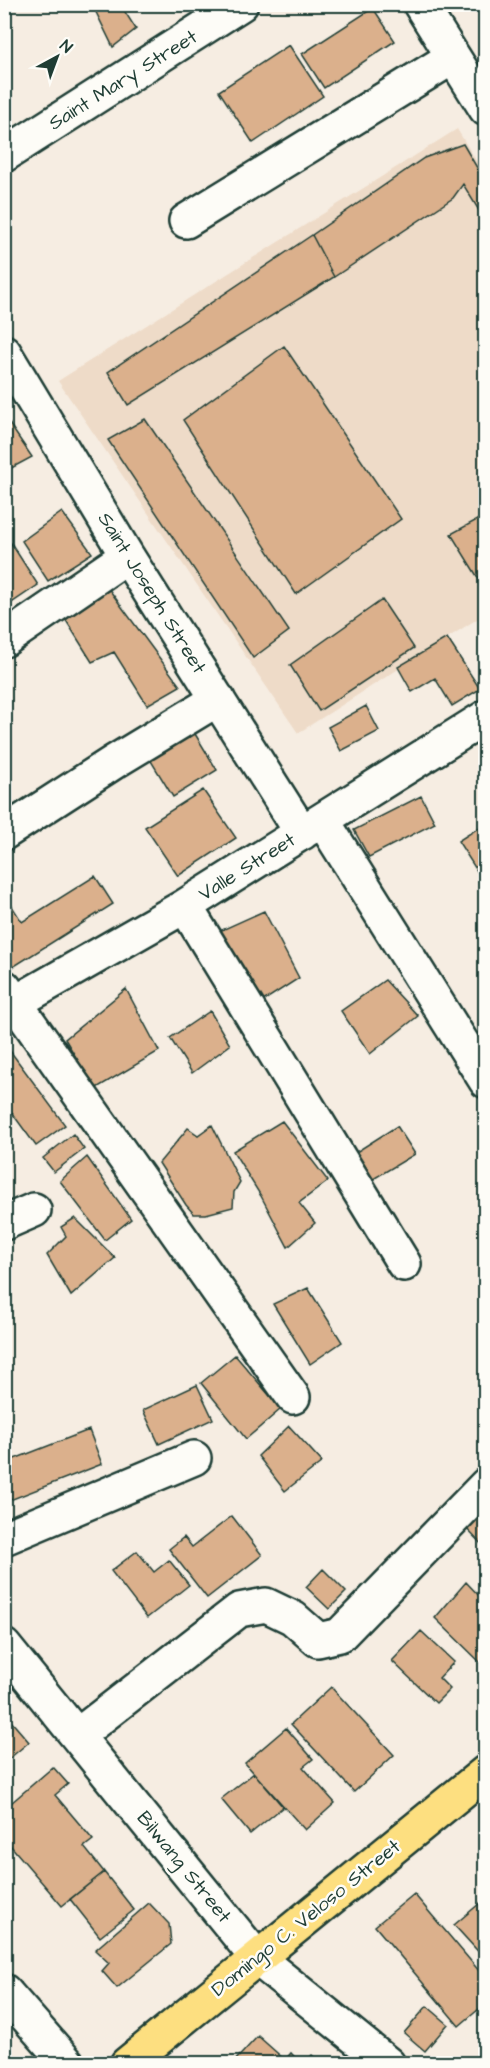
<svg xmlns="http://www.w3.org/2000/svg" width="490" height="2068" font-family="'Architects Daughter',sans-serif">
	<style>
		.built { fill: #eedbc8 }
		.building { fill: #dbb08c; stroke: #1f3d34; stroke-width: 1.5 }
		.lines { fill: none; stroke-linecap: round; stroke-linejoin: round }
		.minor-casing { stroke: #1f3d34; stroke-width: 38 }
		.major-casing { stroke: #1f3d34; stroke-width: 38 }
		.minor { stroke: #fdfcf7; stroke-width: 33 }
		.major { stroke: #fddf80; stroke-width: 33 }
		.labels { text-anchor: middle; dominant-baseline: central; stroke-width: 5; stroke-linejoin: round; paint-order: stroke }
		.street-label { font-size: 20px; fill: #1f3d34; stroke: #fdfcf7 }
	</style>
	<rect width="100%" height="100%" fill="#f6ede2"/>
	<filter id="ink" filterUnits="userSpaceOnUse"><feTurbulence type="fractalNoise" baseFrequency=".0167" numOctaves="2"/><feDisplacementMap in="SourceGraphic" scale="12" xChannelSelector="R" yChannelSelector="G"/><feConvolveMatrix kernelMatrix="1 2 1 2 8 2 1 2 1" color-interpolation-filters="sRGB"/></filter>
	<g filter="url(#ink)">
		<!-- built -->
		<path class="built" d="M457,129L485,175V614L298,733L58,381Z"/>
		<!-- building -->
		<path class="building" d="M92,4H120L136,29L113,47Z
			M373,8L395,41L324,88L302,54Z
			M289,45L323,96L253,143L219,91Z
			M463,144L486,183V222L463,184L453,198L334,277L312,235L424,158Z
			M312,235L334,277L128,405L108,372Z
			M284,346L401,519L296,594L183,420Z
			M145,419L289,631L253,658L108,440Z
			M8,422L32,457L4,472V423Z
			M62,512L92,553L48,581L22,541Z
			M486,515V588L485,589L451,534Z
			M11,543L38,585L4,608V548Z
			M108,588L180,686L147,705L114,652L92,662L62,614Z
			M382,600L414,648L319,711L290,665Z
			M447,638L480,689L452,706L435,678L412,692L398,667Z
			M366,706L379,731L341,751L328,727Z
			M189,724L217,770L173,797L145,751Z
			M203,790L236,838L178,876L145,827Z
			M421,796L435,823L369,857L354,830Z
			M486,823V885L458,841Z
			M95,876L113,904L13,967L4,954V907L10,903L22,922Z
			M264,911L299,978L254,1007L213,934Z
			M385,980L418,1016L370,1054L341,1011Z
			M126,989L159,1051L95,1089L65,1039Z
			M210,1011L230,1045L192,1073L170,1038Z
			M5,1044L65,1125L36,1146L4,1102Z
			M282,1121L328,1181L299,1203L315,1223L288,1247L261,1196L233,1151Z
			M212,1125L240,1182L234,1192L233,1207L206,1214H194L186,1205L159,1163L188,1128L198,1135Z
			M397,1126L415,1154L370,1181L353,1154Z
			M73,1134L84,1149L54,1172L43,1158Z
			M87,1157L131,1219L105,1240L60,1181Z
			M75,1218L115,1258L71,1296L47,1255L66,1236L61,1227Z
			M308,1288L342,1342L310,1364L273,1304Z
			M235,1355L281,1409L246,1439L201,1383Z
			M197,1385L213,1419L159,1444L143,1410Z
			M289,1426L322,1462L285,1491L258,1456Z
			M89,1430L102,1464L5,1502L4,1463Z
			M486,1504V1549L463,1525Z
			M232,1516L262,1555L207,1598L169,1549L184,1537L192,1547Z
			M137,1551L154,1572L169,1560L189,1585L147,1618L111,1571Z
			M323,1569L346,1592L329,1609L306,1587Z
			M466,1582L486,1603V1668L435,1618Z
			M421,1631L454,1662L439,1678L450,1689L436,1703L392,1661Z
			M331,1687L394,1755L354,1792L291,1724Z
			M4,1713L29,1742L4,1763Z
			M286,1728L313,1759L303,1767L335,1803L305,1830L245,1763Z
			M53,1767L68,1784L55,1795L93,1840L84,1847L104,1872L62,1906L4,1838V1809Z
			M254,1773L283,1807L250,1834L221,1799Z
			M104,1872L134,1910L100,1937L70,1899Z
			M414,1894L486,1979V2003L459,2026L375,1926Z
			M486,1898V1960L454,1925Z
			M149,1903L169,1924L171,1944L117,1988L102,1971L109,1963L95,1950Z
			M427,2006L448,2024L425,2051L404,2033Z
			M258,2036L285,2060L291,2053L301,2064H232Z
			M312,2055L322,2064H304Z"/>
		<g class="lines">
			<!-- minor casing -->
			<g class="minor-casing">
				<path id="minor" d="M420,4L486,109
					M4,155L241,4
					M186,221L453,57
					M4,352L127,556L302,833
					M4,640L127,556
					M323,821L486,1081
					M4,833L114,762L218,699
					M185,906L404,1264
					M4,987L293,1397
					M4,1009L185,906L486,717
					M4,1223L34,1210
					M4,1538L194,1458
					M4,1646L257,1958L388,2064
					M78,1735L239,1610L266,1605L293,1618L318,1640L340,1635L486,1485
					M4,1991L68,2064"/>
			</g>
			<!-- major casing -->
			<g class="major-casing">
				<path id="major" d="M127,2064L486,1772"/>
			</g>
			<!-- minor -->
			<use href="#minor" class="minor"/>
			<!-- major -->
			<use href="#major" class="major"/>
		</g>
	</g>
	<g class="labels">
		<!-- street labels -->
		<g class="street-label">
			<text transform="translate(123 80) rotate(-32)">Saint Mary Street</text>
			<text transform="translate(152 593) rotate(58)">Saint Joseph Street</text>
			<text transform="translate(247 867) rotate(-32)">Valle Street</text>
			<text transform="translate(184 1867) rotate(51)">Bilwang Street</text>
			<text transform="translate(306 1918) rotate(-39)">Domingo C. Veloso Street</text>
		</g>
	</g>
	<!-- margin -->
	<rect width="490" height="2068" fill="none" stroke="#fdfcf7" stroke-width="24"/>
	<rect x="12" y="12" width="466" height="2044" fill="none" stroke="#1f3d34" stroke-width="2" filter="url(#ink)"/>
	<!-- north arrow -->
	<g transform="translate(57 57) rotate(41)" stroke="#fdfcf7" stroke-width="4.5" paint-order="stroke">
	<path d="M0-4.5L10 22L0 15L-10 22Z" fill="#1f3d34"/>
	<text y="-9" font-size="16" font-weight="bold" text-anchor="middle" fill="#1f3d34">N</text>
	</g>
</svg>
